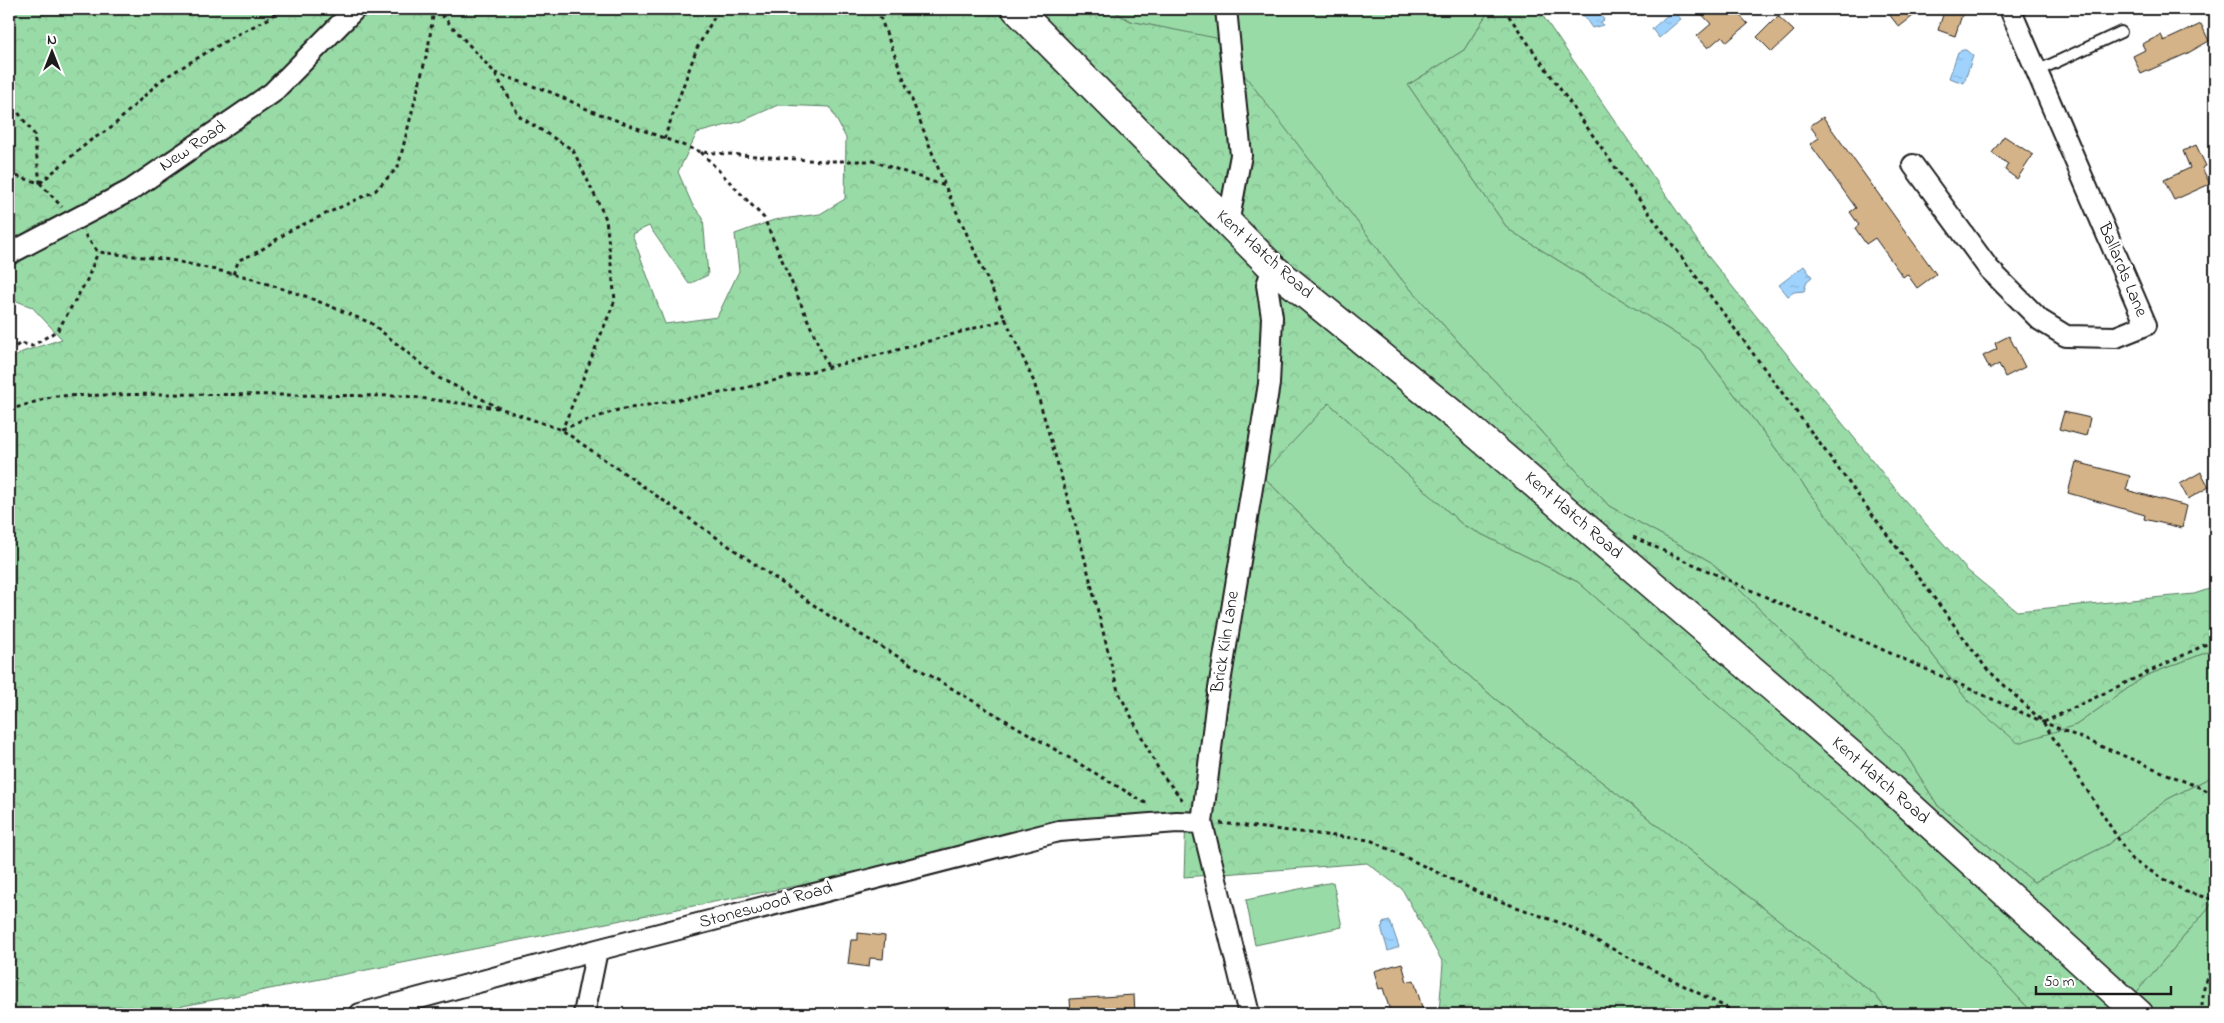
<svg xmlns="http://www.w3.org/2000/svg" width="2224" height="1023" font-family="'Indie Flower',sans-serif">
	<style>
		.grass { fill: #99dba7; stroke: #5a7c62 }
		.forest { fill: url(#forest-crowns); stroke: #5a7c62; fill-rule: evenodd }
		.water { fill: url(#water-ripples); stroke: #6b8aa3 }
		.building { fill: #d5b388; stroke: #1c1c1c }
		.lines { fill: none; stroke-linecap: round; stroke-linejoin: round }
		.lane-casing { stroke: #1c1c1c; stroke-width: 14 }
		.street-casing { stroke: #1c1c1c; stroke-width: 24 }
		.secondary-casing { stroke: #1c1c1c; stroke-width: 31 }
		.path { stroke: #1c1c1c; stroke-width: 3; stroke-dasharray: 4 4; stroke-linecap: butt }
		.lane { stroke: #fff; stroke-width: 10 }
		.street { stroke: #fff; stroke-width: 20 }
		.secondary { stroke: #fff; stroke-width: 28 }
		.labels { text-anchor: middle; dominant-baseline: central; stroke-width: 5; stroke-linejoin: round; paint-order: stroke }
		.street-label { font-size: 18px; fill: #1c1c1c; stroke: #fff }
	</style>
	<defs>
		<pattern id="forest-crowns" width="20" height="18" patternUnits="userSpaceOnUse" patternTransform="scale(1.25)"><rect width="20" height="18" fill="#99dba7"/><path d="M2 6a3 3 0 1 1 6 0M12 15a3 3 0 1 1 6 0" fill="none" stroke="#83bb8f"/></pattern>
		<pattern id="water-ripples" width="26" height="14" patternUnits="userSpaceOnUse" patternTransform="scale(1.25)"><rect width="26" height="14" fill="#9fd3fd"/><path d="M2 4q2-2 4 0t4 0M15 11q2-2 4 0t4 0" fill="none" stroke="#88b5d8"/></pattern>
	</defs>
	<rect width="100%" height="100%" fill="#fff"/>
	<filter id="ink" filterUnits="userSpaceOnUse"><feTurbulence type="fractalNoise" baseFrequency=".02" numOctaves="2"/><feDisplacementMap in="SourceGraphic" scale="10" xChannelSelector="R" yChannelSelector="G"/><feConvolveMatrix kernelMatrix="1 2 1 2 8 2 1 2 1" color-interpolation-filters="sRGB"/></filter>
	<g filter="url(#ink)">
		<!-- grass -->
		<path class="grass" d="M1111,9H1490L1464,50L1408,85L1508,229L1700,349L1967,700L2076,725L2145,676L2215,649V775L2168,799L2107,845L2034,882L1938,806L1901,747L1711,562L1609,506L1402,280L1216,39L1130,21Z
			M1329,403L1463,525L1578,582L1860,830L2034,1014H1890L1875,995L1494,698L1377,594L1261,474Z
			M1333,882L1342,927L1255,945L1246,900Z
			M2215,900V1014H2156L2134,995Z"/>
		<!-- forest -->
		<path class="forest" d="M9,9H1111L1130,21L1216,38L1402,280L1609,506L1711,562L1901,747L1938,806L2034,882L2107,845L2168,799L2215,775V900L2134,995L2156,1014H2034L1860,830L1578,582L1463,525L1329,403L1262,475L1377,594L1494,698L1875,995L1890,1014H1434L1439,1012L1443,963L1402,889L1367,863L1184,877L1186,814L872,871L152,1012L132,1007L9,1008V362L22,352L62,339L32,307L9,298ZM778,105L830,107L846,138L845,199L820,214L774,220L735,234L739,271L717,317L665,324L632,234L649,226L689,284L708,275L703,218L692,204L678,172L697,133L742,121Z
			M1490,9H1538L1707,255L1901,496L1968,571L2017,611L2194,594L2215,587V649L2145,676L2076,725L2018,743L1967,700L1700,349L1508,229L1408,85L1464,50Z"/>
		<!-- water -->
		<path class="water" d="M1579,9H1597L1604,20L1601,22L1603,25L1592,28Z
			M1673,10L1681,19L1659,38L1652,29Z
			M1963,50H1966L1973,56L1964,83L1949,78L1958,52Z
			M1804,266L1812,277L1807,281L1804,291L1794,292L1788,296L1779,285Z
			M1390,921L1399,947L1388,951L1381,927L1383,926L1382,923Z"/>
		<!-- building -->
		<path class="building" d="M1697,9H1734L1748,24L1727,42L1722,36L1708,48L1697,36L1711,24Z
			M1885,9H1922L1899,27Z
			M1945,9H1964L1955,36L1938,30Z
			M1778,16L1794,31L1772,52L1757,37Z
			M2201,24L2209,41L2188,53L2141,74L2133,56L2145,50L2142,44L2161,35L2164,41Z
			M1823,117L1936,274L1917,288L1907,274L1903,277L1875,238L1866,244L1855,228L1859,225L1850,212L1856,208L1810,144L1819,138L1810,126Z
			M2004,136L2033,155L2017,179L2005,170L2008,164L1992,153Z
			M2196,145L2206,166L2202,168L2210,184L2174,200L2164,180L2190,168L2183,151Z
			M2009,336L2025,367L2005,377L1999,364L1990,369L1983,356L1997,349L1995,343Z
			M2064,412L2090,418L2086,436L2059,429Z
			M2076,462L2130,476L2126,490L2187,506L2182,528L2144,519L2145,515L2068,493Z
			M2201,472L2209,487L2188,499L2180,484Z
			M858,933L885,936L883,959L870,958L869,967L848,964L851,940H858Z
			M1402,963L1407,982L1414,980L1424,1014H1391L1383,988L1379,989L1374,971Z
			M1134,995L1135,1014H1071L1070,999Z"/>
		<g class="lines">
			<!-- lane casing -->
			<g class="lane-casing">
				<path id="lane" d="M2037,71L2121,32"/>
			</g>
			<!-- street casing -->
			<g class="street-casing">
				<path id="street" d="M1226,9L1241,155L1228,224
					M1913,165L1989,269L2040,320L2066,336L2116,337L2146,325L2010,9
					M9,254L131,190L272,93L355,9
					M360,1014L597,950L1059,831L1177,822L1202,823
					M584,1014L597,950
					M1249,1014L1202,823L1216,707L1269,384L1272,317L1267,285L1273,268"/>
			</g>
			<!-- secondary casing -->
			<g class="secondary-casing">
				<path id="secondary" d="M1016,9L1273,268L1459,419L1890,788L2139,1014"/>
			</g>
			<!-- path -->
			<path class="path" d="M436,9L494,72L520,117L573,150L606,219L615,300L562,430
				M877,9L945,186L1034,382L1082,548L1118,691L1160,772L1185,803
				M1504,9L1615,167L1986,668L2043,722L2132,860L2186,892L2215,900
				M495,73L553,93L589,110L701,152L822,161H873L945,186
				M9,100L34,134L40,183
				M664,139L697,48L719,9
				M701,152L764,218L828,367
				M9,174L40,183L62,207
				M40,183L91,140L111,128L161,80L234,36L270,18L279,9
				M85,235L98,252L171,260L243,276L305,296L371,323L439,378L502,409L562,430L831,617L1149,805
				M233,274L239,260L258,252L289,231L375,191L398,167L428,49L434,9
				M9,351L21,343L32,346L58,330L87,280L98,252
				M9,410L54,396L161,394L404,396L498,408
				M562,429L618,410L732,391L890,352L1007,319
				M1633,537L2043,722L2215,794
				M2044,722L2215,640
				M1220,823L1370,840L1486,896L1566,925L1739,1014
				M2201,1014L2204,988L2215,958"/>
			<!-- lane -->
			<use href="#lane" class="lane"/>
			<!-- street -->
			<use href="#street" class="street"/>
			<!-- secondary -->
			<use href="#secondary" class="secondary"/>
		</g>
	</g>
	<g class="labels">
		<!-- street labels -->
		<g class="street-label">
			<text transform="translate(193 147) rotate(-34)">New Road</text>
			<text transform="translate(1264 255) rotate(42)">Kent Hatch Road</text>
			<text transform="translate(2122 270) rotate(67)">Ballards Lane</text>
			<text transform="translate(1573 516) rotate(41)">Kent Hatch Road</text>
			<text transform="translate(1226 642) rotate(-81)">Brick Kiln Lane</text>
			<text transform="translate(1880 781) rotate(41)">Kent Hatch Road</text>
			<text transform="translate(766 906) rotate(-15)">Stoneswood Road</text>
		</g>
	</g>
	<!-- margin -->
	<rect width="2224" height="1023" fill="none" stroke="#fff" stroke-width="30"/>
	<rect x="15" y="15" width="2194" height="993" fill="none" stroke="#1c1c1c" stroke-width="2" filter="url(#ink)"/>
	<!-- north arrow -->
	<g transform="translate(52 52)" stroke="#ffffff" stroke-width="4" paint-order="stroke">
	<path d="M0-4L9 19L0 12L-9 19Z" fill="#1c1c1c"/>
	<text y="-8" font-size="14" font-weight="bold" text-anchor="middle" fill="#1c1c1c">N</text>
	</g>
	<!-- scale -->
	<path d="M2036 986v8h135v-8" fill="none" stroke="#1c1c1c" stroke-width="2.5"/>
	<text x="2044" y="986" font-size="15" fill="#1c1c1c" stroke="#ffffff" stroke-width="4" paint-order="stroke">50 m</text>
</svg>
